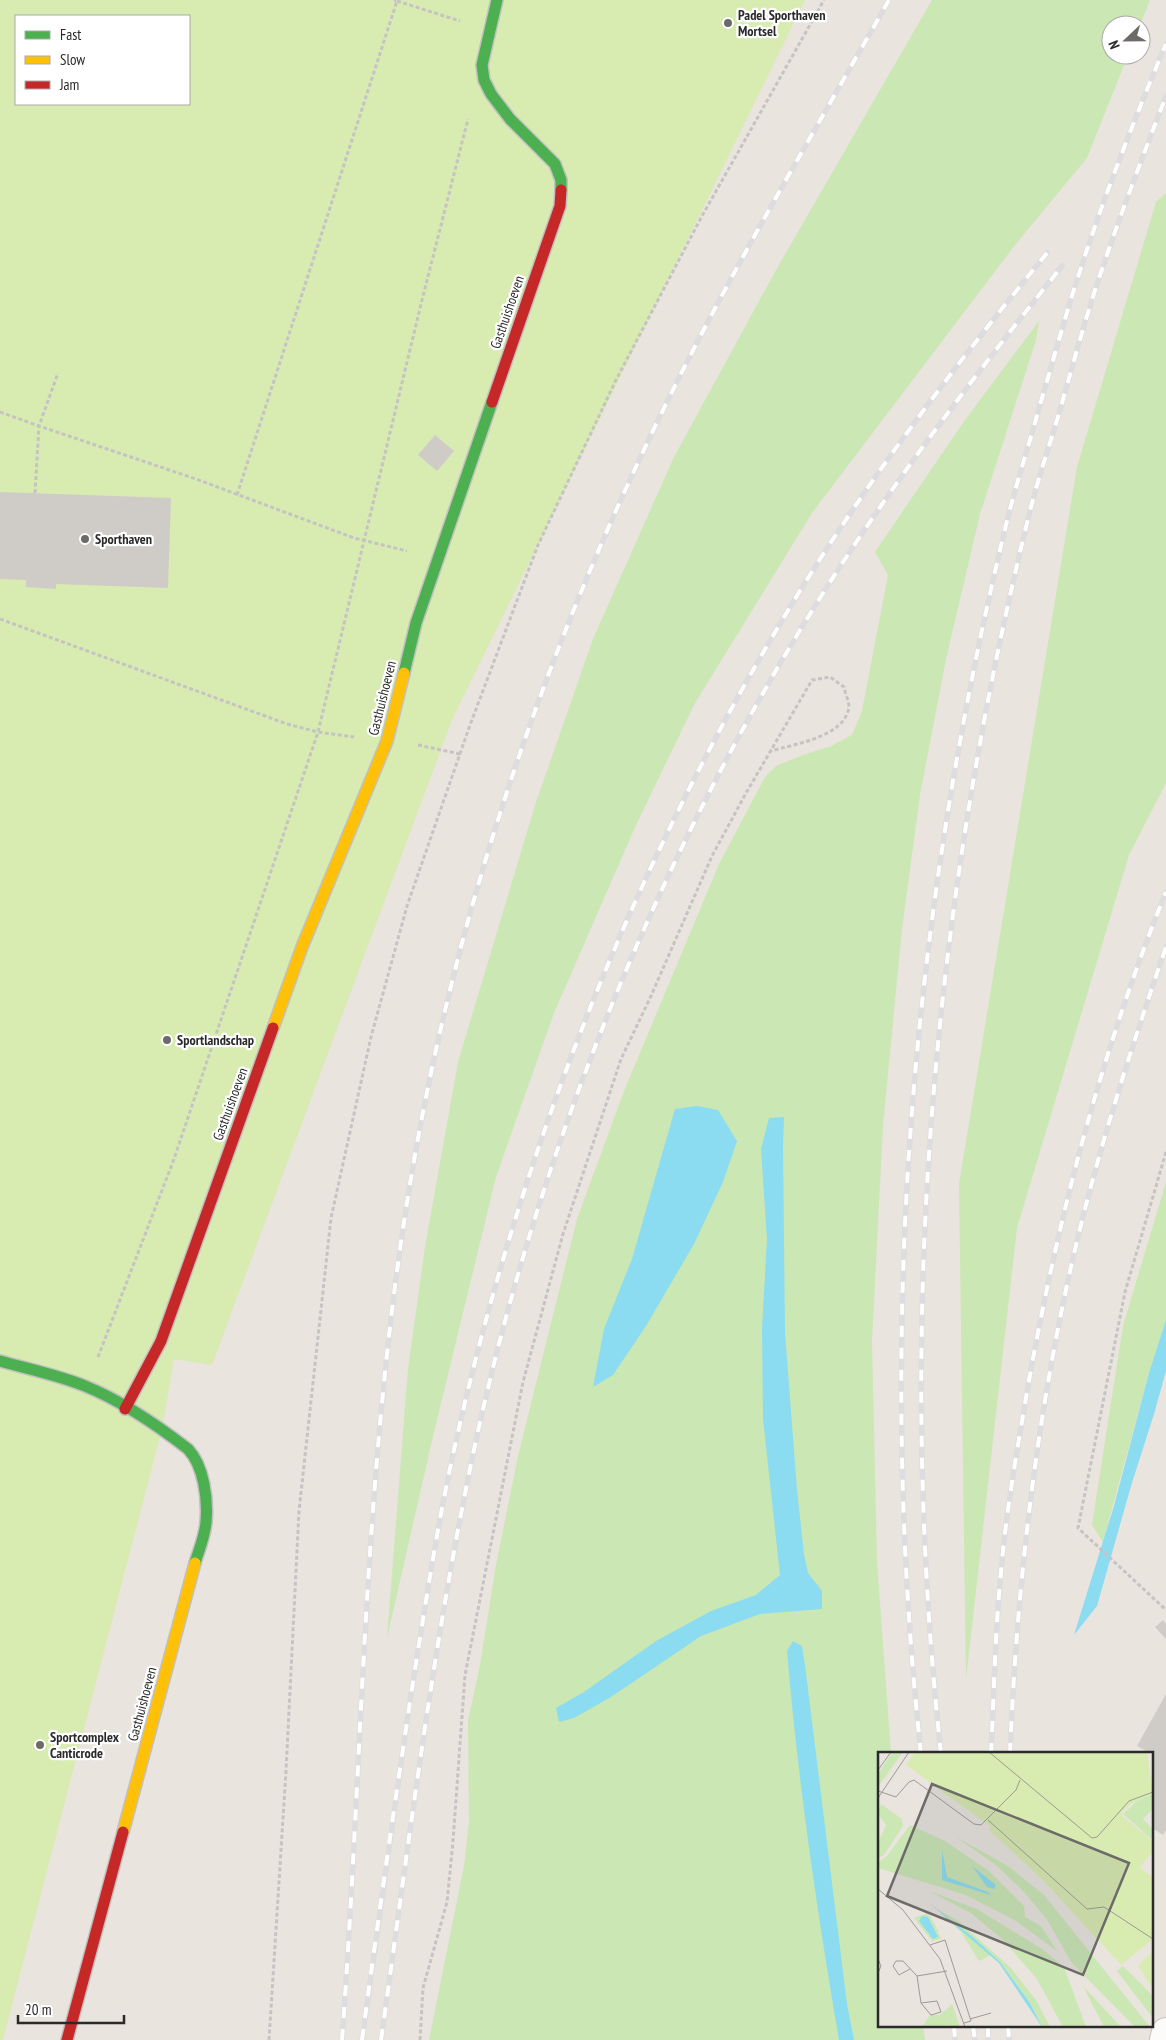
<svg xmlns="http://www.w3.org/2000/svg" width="1166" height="2040" font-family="'PT Sans Narrow',sans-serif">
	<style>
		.green { fill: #cbe7b4 }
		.pitch { fill: #d8ebb1; fill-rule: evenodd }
		.water { fill: #8bdbf1 }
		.building { fill: #cfccc8 }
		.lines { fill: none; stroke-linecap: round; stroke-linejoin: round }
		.street-casing { stroke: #c2c0c0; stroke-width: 30 }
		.fast-casing { stroke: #c2c0c0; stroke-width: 14 }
		.slow-casing { stroke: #c2c0c0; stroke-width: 14 }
		.jam-casing { stroke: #c2c0c0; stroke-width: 14 }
		.path { stroke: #c5c4c3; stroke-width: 3; stroke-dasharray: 4 2.5; stroke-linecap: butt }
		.street { stroke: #fcfbfa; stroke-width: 28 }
		.fast { stroke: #4caf50; stroke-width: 11 }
		.slow { stroke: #ffc107; stroke-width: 11 }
		.jam { stroke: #c62828; stroke-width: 11 }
		.rail-casing { stroke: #dddcde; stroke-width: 5.5 }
		.rail { stroke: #fff; stroke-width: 4; stroke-dasharray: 11; stroke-linecap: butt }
		.poi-dot { fill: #6d6b69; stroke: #fff; stroke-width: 2 }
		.labels { text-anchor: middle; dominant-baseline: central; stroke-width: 4.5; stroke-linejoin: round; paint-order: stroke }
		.poi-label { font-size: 14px; font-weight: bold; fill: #2a2a2a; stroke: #fff; text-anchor: start }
		.street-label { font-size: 14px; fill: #2a2a2a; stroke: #fff }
		.inset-road { fill: none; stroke: #9d9a96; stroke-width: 1 }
		.view { fill: #6d6b69; fill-opacity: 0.15; stroke: #6d6b69; stroke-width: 2.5 }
		.inset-edge { fill: none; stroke: #2a2a2a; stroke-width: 2.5 }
	</style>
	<rect width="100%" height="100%" fill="#e9e4de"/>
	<!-- green -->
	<path class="green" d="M932,0H1150L1140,25H1111V55H1128L1087,158L1015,245L812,513L695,703L636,825L554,1013L496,1177L434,1432L387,1638L408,1369L425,1247L458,1062L536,802L593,639L674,457L776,270Z
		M1166,193V783L1129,855L1017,1228L966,1679L959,1184L1077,467L1156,202Z
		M1039,321L1036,340L980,514L946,659L920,795L902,929L883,1125L872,1341L877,1562L891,1754H880V2026H923L925,2040H429L464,1866L469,1822L468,1721L480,1665L496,1565L518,1456L577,1219L624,1091L719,864L765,777L776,766L803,755L831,746L852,735L862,711L888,575L875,552L965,420Z
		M1166,1182V1341L1149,1373L1103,1542L1092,1525L1123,1326Z"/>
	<!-- pitch -->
	<path class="pitch" d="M0,0H805L452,720L212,1365L174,1359L162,1429L3,2040H0ZM16,16H189V104H16Z"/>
	<!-- water -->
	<path class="water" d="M697,1106L718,1110L737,1141L723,1182L694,1244L646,1326L613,1375L593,1387L604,1329L632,1259L675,1109Z
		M784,1117L783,1145L785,1333L797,1490L804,1554L808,1573L822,1591V1609L760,1614L701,1636L611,1697L574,1718L559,1722L556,1708L584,1692L656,1641L711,1611L756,1595L780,1575L763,1419L762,1329L767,1239L761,1149L769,1118Z
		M1166,1320V1371L1154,1414L1131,1486L1097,1606L1074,1635L1114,1506L1149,1373Z
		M793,1641L802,1646L805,1665L847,2004L854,2040H839C817,1911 798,1782 787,1651Z"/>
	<!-- building -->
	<path class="building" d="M435,435L454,451L437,471L418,455Z
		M0,492L171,498L168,588L56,584V589L26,587V580L0,579Z
		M1163,1620L1166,1624V1639L1155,1627Z
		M1166,1694V1830L1163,1835L1152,1828L1153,1755L1137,1746Z"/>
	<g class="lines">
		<!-- street casing -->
		<g class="street-casing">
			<path id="street" d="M1164,2040L1166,2032"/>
		</g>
		<!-- fast casing -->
		<g class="fast-casing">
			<path id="fast" d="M497,0L482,65L484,80L491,94L510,119L555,164L561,180V190
				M404,673L416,623L492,402
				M0,1361C28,1369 58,1375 85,1386C122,1401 157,1425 188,1449C204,1466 208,1499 206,1522C205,1536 199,1550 195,1563"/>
		</g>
		<!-- slow casing -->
		<g class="slow-casing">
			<path id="slow" d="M273,1028L302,947L387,741L404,673
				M123,1832L195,1563"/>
		</g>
		<!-- jam casing -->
		<g class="jam-casing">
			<path id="jam" d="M492,402L560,206L561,190
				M125,1409L161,1341L273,1028
				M67,2040L123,1832"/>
		</g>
		<!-- path -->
		<path class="path" d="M397,1L460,21
			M0,412L39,426L58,373
			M35,493L39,426L196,479L354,538L407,551
			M237,495L397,1L394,0
			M0,619L287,724L318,732L354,737
			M418,745L460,754
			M1166,1152L1125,1292L1078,1528L1166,1610
			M98,1357L174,1159L318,732L421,304L468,119
			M269,2040L286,1771L299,1511L331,1218L371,1037L407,906L470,725L538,545L616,380L702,216L824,0
			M420,2040L423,1988L447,1902L453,1841L465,1675L523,1382L563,1234L621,1059L651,996L712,856L746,793L812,680L830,677L844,687C845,693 849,701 849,707C845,737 794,744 771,751"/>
		<!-- street -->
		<use href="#street" class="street"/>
		<!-- fast -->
		<use href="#fast" class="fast"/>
		<!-- slow -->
		<use href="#slow" class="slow"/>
		<!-- jam -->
		<use href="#jam" class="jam"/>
		<!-- rail casing -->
		<g class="rail-casing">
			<path id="rail" d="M921,1754C876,1338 909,915 1010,509C1019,475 1030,442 1039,408C1050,372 1060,335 1071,299C1098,212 1131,127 1166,44
				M941,1754C896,1340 929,919 1029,515C1037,482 1048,450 1058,417C1069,379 1079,341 1091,303C1113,233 1140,164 1166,96
				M991,1754C994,1693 995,1632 1001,1572C1006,1512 1017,1451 1027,1392C1057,1221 1101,1052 1166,892
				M1010,1754C1017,1581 1037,1409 1077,1241C1101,1141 1133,1043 1166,947
				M954,2026L955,2040
				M973,2026L975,2040
				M988,2026V2040
				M1008,2026L1009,2040
				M342,2040C365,1729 363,1414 424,1107C472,864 556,628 665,406C733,267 813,134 889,0
				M362,2040C378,1920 395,1801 413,1682C426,1601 438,1520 456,1441C520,1157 626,884 774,634C853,499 948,374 1047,253
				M381,2040C409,1842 433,1642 475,1445C543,1129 678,807 859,538C922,444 991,355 1062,266"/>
		</g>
		<!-- rail -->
		<use href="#rail" class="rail"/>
	</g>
	<!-- markers -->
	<g class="poi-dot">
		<circle cx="728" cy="23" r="5"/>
		<circle cx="85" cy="539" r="5"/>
		<circle cx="167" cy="1040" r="5"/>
		<circle cx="40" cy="1745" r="5"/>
	</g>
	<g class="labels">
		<!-- poi labels -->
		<g class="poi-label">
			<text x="738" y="15">Padel Sporthaven<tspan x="738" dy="16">Mortsel</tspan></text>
			<text x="95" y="539">Sporthaven</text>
			<text x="177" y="1040">Sportlandschap</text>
			<text x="50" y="1737">Sportcomplex<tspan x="50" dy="16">Canticrode</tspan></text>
		</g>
		<!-- street labels -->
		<g class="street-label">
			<text transform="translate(507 312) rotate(-71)">Gasthuishoeven</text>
			<text transform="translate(382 698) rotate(-76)">Gasthuishoeven</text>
			<text transform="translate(230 1104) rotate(-70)">Gasthuishoeven</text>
			<text transform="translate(142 1704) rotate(-75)">Gasthuishoeven</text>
		</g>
	</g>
	<!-- overview -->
	<g transform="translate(878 1752)">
		<rect width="275" height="275" fill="#e9e4de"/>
		<path d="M14,0H25L0,35V22ZM275,42V57L265,67L275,77V88L245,62L264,45ZM3,52L24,67L25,74L6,103L0,106V91L8,73L0,62ZM32,73L67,89L111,119L146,154L147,165L163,174L179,199L138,169L88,143L0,116V110L9,104ZM78,85L130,114L166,143L272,275H257L193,210L170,169L146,140L118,113ZM51,139L99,157L164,197L186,215L208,275H185L159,227L124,187L93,161ZM59,157L79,168L133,216L158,248L172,275H164L152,251L122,210L113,203L101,209L83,180ZM50,161L58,174L63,187L54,189L36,166ZM245,214L275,244V266L239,219ZM205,234L243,275H226ZM74,252L82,275H44L52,263H62Z" fill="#cbe7b4"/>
		<path d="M37,0H269L275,42L251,53L243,63L275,89V99L262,115L275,126V187L243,213L164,127L111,78L113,75L28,13ZM275,199V237L260,214Z" fill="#d8ebb1"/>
		<path d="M64,98L69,125L110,140L113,143L64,128ZM94,114L118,133L116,137L109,135ZM51,151L96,186L122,210L152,251L164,275L121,211ZM44,164L50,165L60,185L55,187L41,169Z" fill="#8bdbf1"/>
		<path class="inset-road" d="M111,0L214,86L219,85L251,49L275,40M0,18L13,0M0,39L18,45L31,30L36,28L96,72L103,73L138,38L142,28M0,46L31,0M110,68L209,157L226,155L275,187M0,137L25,158L62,207L87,275M52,193L67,188L93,269L86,271M0,207L3,214L0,221M32,217L21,223L15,214L18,209H25L39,224L69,219M39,224L43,251L53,263L63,260L59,249L43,251M92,267L113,261"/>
		<path class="view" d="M54,32L251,111L205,223L9,144Z"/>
		<rect width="275" height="275" class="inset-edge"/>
	</g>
	<!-- legend -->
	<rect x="15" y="15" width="175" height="90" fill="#ffffff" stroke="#aaaaaa"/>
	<rect x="25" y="31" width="25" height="8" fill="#4caf50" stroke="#aaaaaa"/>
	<text x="60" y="40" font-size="15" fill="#2a2a2a">Fast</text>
	<rect x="25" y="56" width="25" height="8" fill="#ffc107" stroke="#aaaaaa"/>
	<text x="60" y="65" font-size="15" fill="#2a2a2a">Slow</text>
	<rect x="25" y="81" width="25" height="8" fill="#c62828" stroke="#aaaaaa"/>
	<text x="60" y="90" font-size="15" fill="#2a2a2a">Jam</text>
	<!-- north arrow -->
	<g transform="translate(1126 40) rotate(248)"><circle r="24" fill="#ffffff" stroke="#aaaaaa"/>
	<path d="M0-4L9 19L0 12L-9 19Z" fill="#6d6b69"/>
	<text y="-8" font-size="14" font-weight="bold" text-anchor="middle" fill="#2a2a2a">N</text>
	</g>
	<!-- scale -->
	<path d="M18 2015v8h106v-8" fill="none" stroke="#2a2a2a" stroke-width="2.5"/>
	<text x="25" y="2015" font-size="15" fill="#2a2a2a" stroke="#ffffff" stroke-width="4" paint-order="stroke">20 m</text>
</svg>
